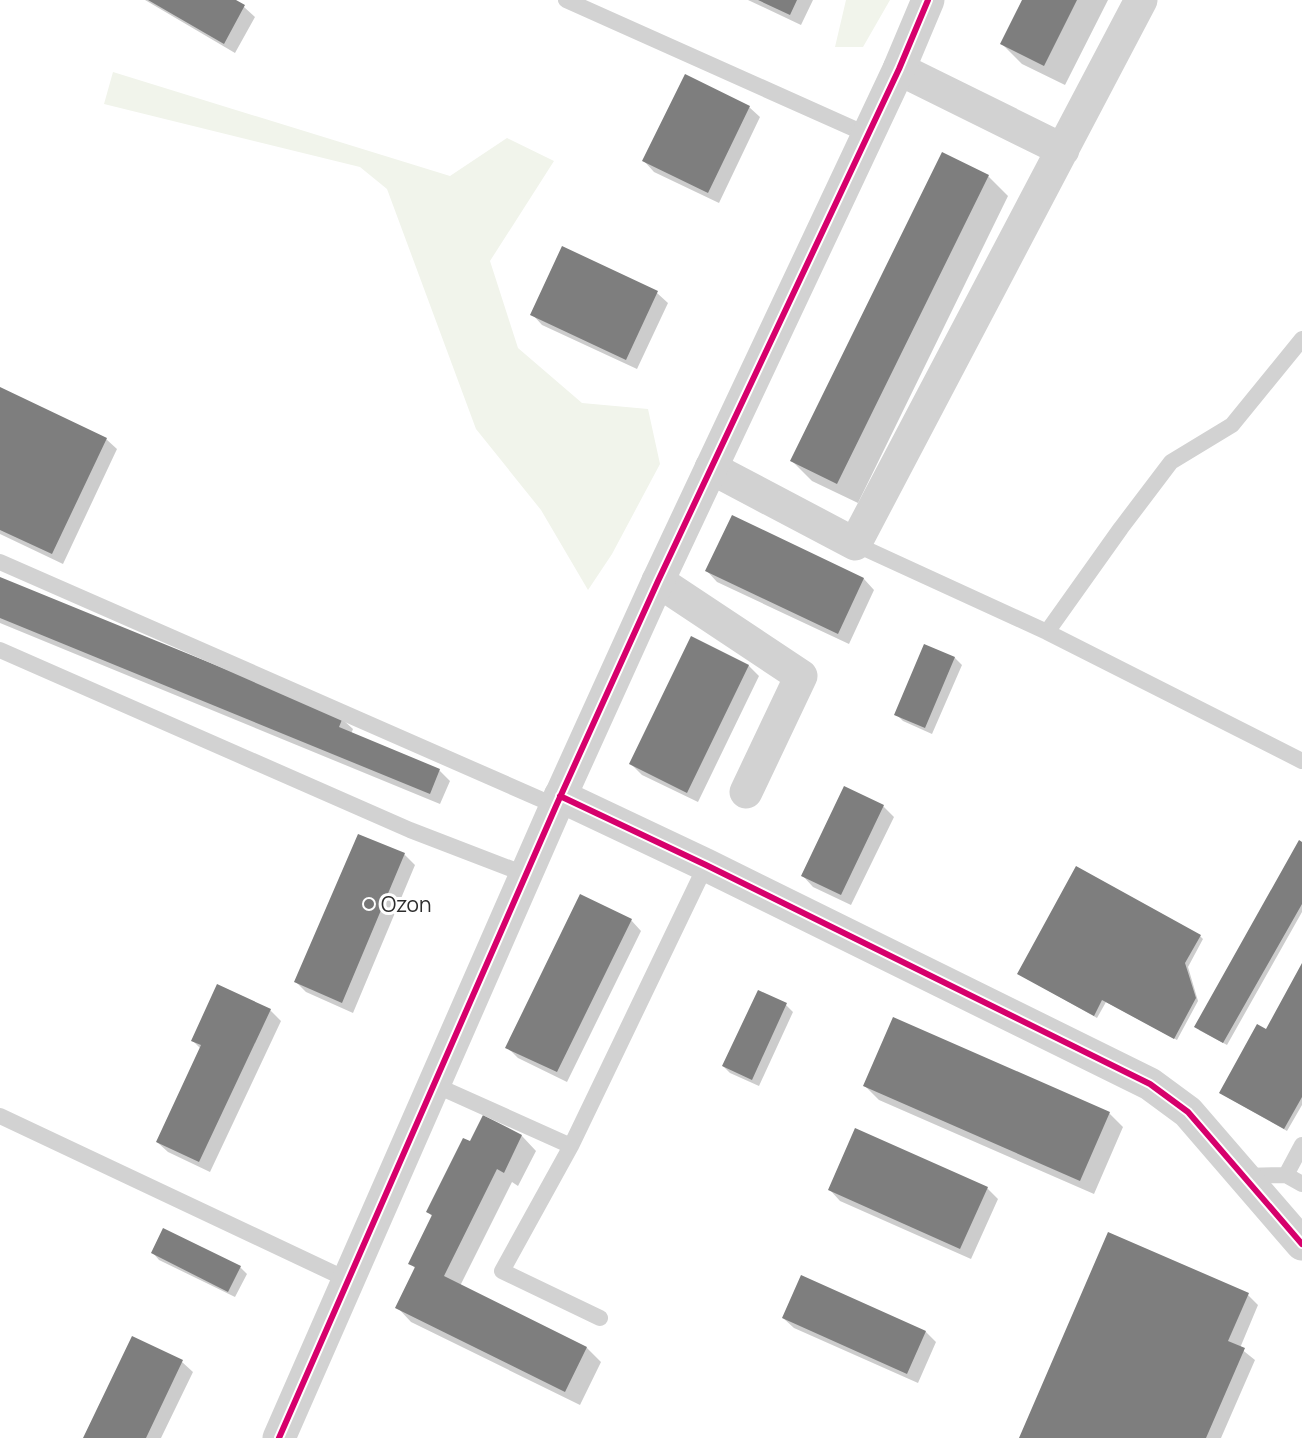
<svg xmlns="http://www.w3.org/2000/svg" width="1302" height="1438" font-family="Manrope,sans-serif">
	<style>
		.green { fill: #f1f4eb }
		.shadow { fill: #0003 }
		.building { fill: #7e7e7e }
		.lines { fill: none; stroke-linecap: round; stroke-linejoin: round }
		.service { stroke: #d2d2d2; stroke-width: 16 }
		.minor { stroke: #d2d2d2; stroke-width: 33 }
		.tertiary { stroke: #d2d2d2; stroke-width: 33 }
		.cycleway-casing { stroke: #fff; stroke-width: 10 }
		.cycleway { stroke: #d6006c; stroke-width: 6 }
		.poi-dot { fill: #767676; stroke: #fff; stroke-width: 2 }
		.labels { text-anchor: middle; dominant-baseline: central; stroke-width: 6; stroke-linejoin: round; paint-order: stroke }
		.poi-label { font-size: 21px; fill: #2d2d2d; stroke: #fff; text-anchor: start }
	</style>
	<rect width="100%" height="100%" fill="#fff"/>
	<!-- green -->
	<path class="green" d="M846,0H890L863,47H835Z
		M113,72L450,176L507,138L554,161L490,261L518,348L582,403L648,409L660,464L612,554L588,590L541,510L476,429L387,189L360,167L104,104Z"/>
	<!-- shadow -->
	<path class="shadow" d="M145,0H233L244,7L255,17L235,53Z
		M748,0H813L801,25Z
		M1023,0H1108L1065,85L1022,64L1002,44Z
		M749,107L760,117L719,203L654,172L644,161Z
		M988,176L1008,196L858,503L812,481L792,461Z
		M562,248L657,293L668,303L637,369L542,325L532,314Z
		M0,389L106,439L117,449L63,564L0,534Z
		M732,517L864,579L874,590L849,644L717,582L707,571Z
		M0,578L342,719L353,729L351,734L439,770L450,781L440,804L0,623Z
		M692,638L749,666L759,676L698,802L642,775L631,764Z
		M925,646L955,658L962,665L932,734L903,721L896,714Z
		M845,788L883,806L894,817L851,905L813,887L803,876Z
		M1302,843V912L1227,1045L1199,1030Z
		M404,854L415,865L353,1013L306,992L296,982Z
		M631,920L641,931L567,1082L518,1058L507,1047Z
		M1200,936L1203,939L1188,967L1198,1001L1177,1040L1106,1002L1097,1018L1019,974Z
		M1302,967V1105L1287,1131L1220,1093L1267,1031Z
		M758,992L786,1005L793,1012L759,1086L730,1073L723,1066Z
		M270,1010L281,1021L210,1172L168,1152L157,1142L201,1049L192,1040Z
		M864,1085L1109,1113L1123,1127L1094,1194L879,1100Z
		M483,1117L522,1136L536,1151L518,1186L512,1182L460,1286L587,1348L601,1362L580,1405L411,1322L397,1307L416,1269L410,1263L433,1217L428,1212L470,1143Z
		M987,1188L998,1199L971,1259L840,1201L830,1190Z
		M153,1253L240,1267L247,1274L235,1297L159,1260Z
		M1248,1295L1258,1305L1240,1348L1255,1360L1221,1438H1020Z
		M783,1318L926,1332L936,1342L918,1383L794,1328Z
		M182,1362L193,1372L161,1438H85Z"/>
	<!-- building -->
	<path class="building" d="M148,0H236L245,5L224,44Z
		M758,0H797L790,15Z
		M1022,0H1077L1044,66L1000,44Z
		M685,74L750,106L708,193L642,161Z
		M942,152L989,175L837,484L790,461Z
		M562,246L658,291L626,360L530,315Z
		M0,387L107,438L52,554L0,530Z
		M732,515L864,578L838,634L705,571Z
		M0,577L343,717L339,727L440,769L430,794L0,618Z
		M691,636L749,665L687,793L629,764Z
		M924,644L955,657L925,728L894,715Z
		M844,786L884,805L841,895L801,876Z
		M358,834L405,853L342,1003L294,982Z
		M1299,840L1302,842V904L1223,1043L1194,1027Z
		M1076,866L1201,935L1185,963L1196,998L1174,1039L1102,1000L1094,1016L1017,974Z
		M580,894L632,919L557,1072L505,1048Z
		M1302,963V1097L1284,1129L1219,1093L1257,1024L1266,1029Z
		M217,984L271,1009L199,1162L156,1142L201,1045L191,1041Z
		M758,990L787,1003L752,1080L722,1066Z
		M893,1017L1110,1112L1080,1181L863,1086Z
		M483,1115L522,1135L504,1173L497,1169L444,1276L587,1347L565,1392L395,1308L415,1267L408,1264L432,1215L426,1212L463,1138L470,1141Z
		M855,1128L988,1187L960,1249L828,1190Z
		M163,1228L241,1266L228,1292L151,1253Z
		M1108,1232L1249,1293L1228,1341L1245,1348L1206,1438H1019Z
		M801,1275L926,1331L907,1374L782,1318Z
		M132,1336L183,1360L146,1438H83Z"/>
	<g class="lines">
		<!-- service -->
		<path class="service" d="M566,0L868,135
			M855,544L1047,632L1302,761
			M0,562L556,806
			M1047,632L1121,528L1171,462L1232,425L1302,339
			M0,650L410,830L527,875
			M435,1085L571,1146L502,1271L600,1318
			M0,1116L348,1280
			M1302,1145L1286,1175L1302,1184
			M571,1146L706,865
			M1243,1176L1286,1175"/>
		<!-- minor -->
		<path class="minor" d="M899,69L1063,150
			M711,468L855,544L1141,0
			M658,581L801,676L746,792
			M560,796L706,865L1150,1084L1188,1112L1302,1244"/>
		<!-- tertiary -->
		<path class="tertiary" d="M279,1438L556,806L658,581L899,69L928,0"/>
		<!-- cycleway casing -->
		<g class="cycleway-casing">
			<path id="cycleway" d="M560,796L706,865L1150,1084L1188,1112L1302,1244
				M279,1438L556,806L658,581L899,69L928,0"/>
		</g>
		<!-- cycleway -->
		<use href="#cycleway" class="cycleway"/>
	</g>
	<!-- markers -->
	<circle class="poi-dot" cx="369" cy="904" r="6"/>
	<g class="labels">
		<!-- poi labels -->
		<g class="poi-label">
			<text x="381" y="904">Ozon</text>
		</g>
	</g>
</svg>
